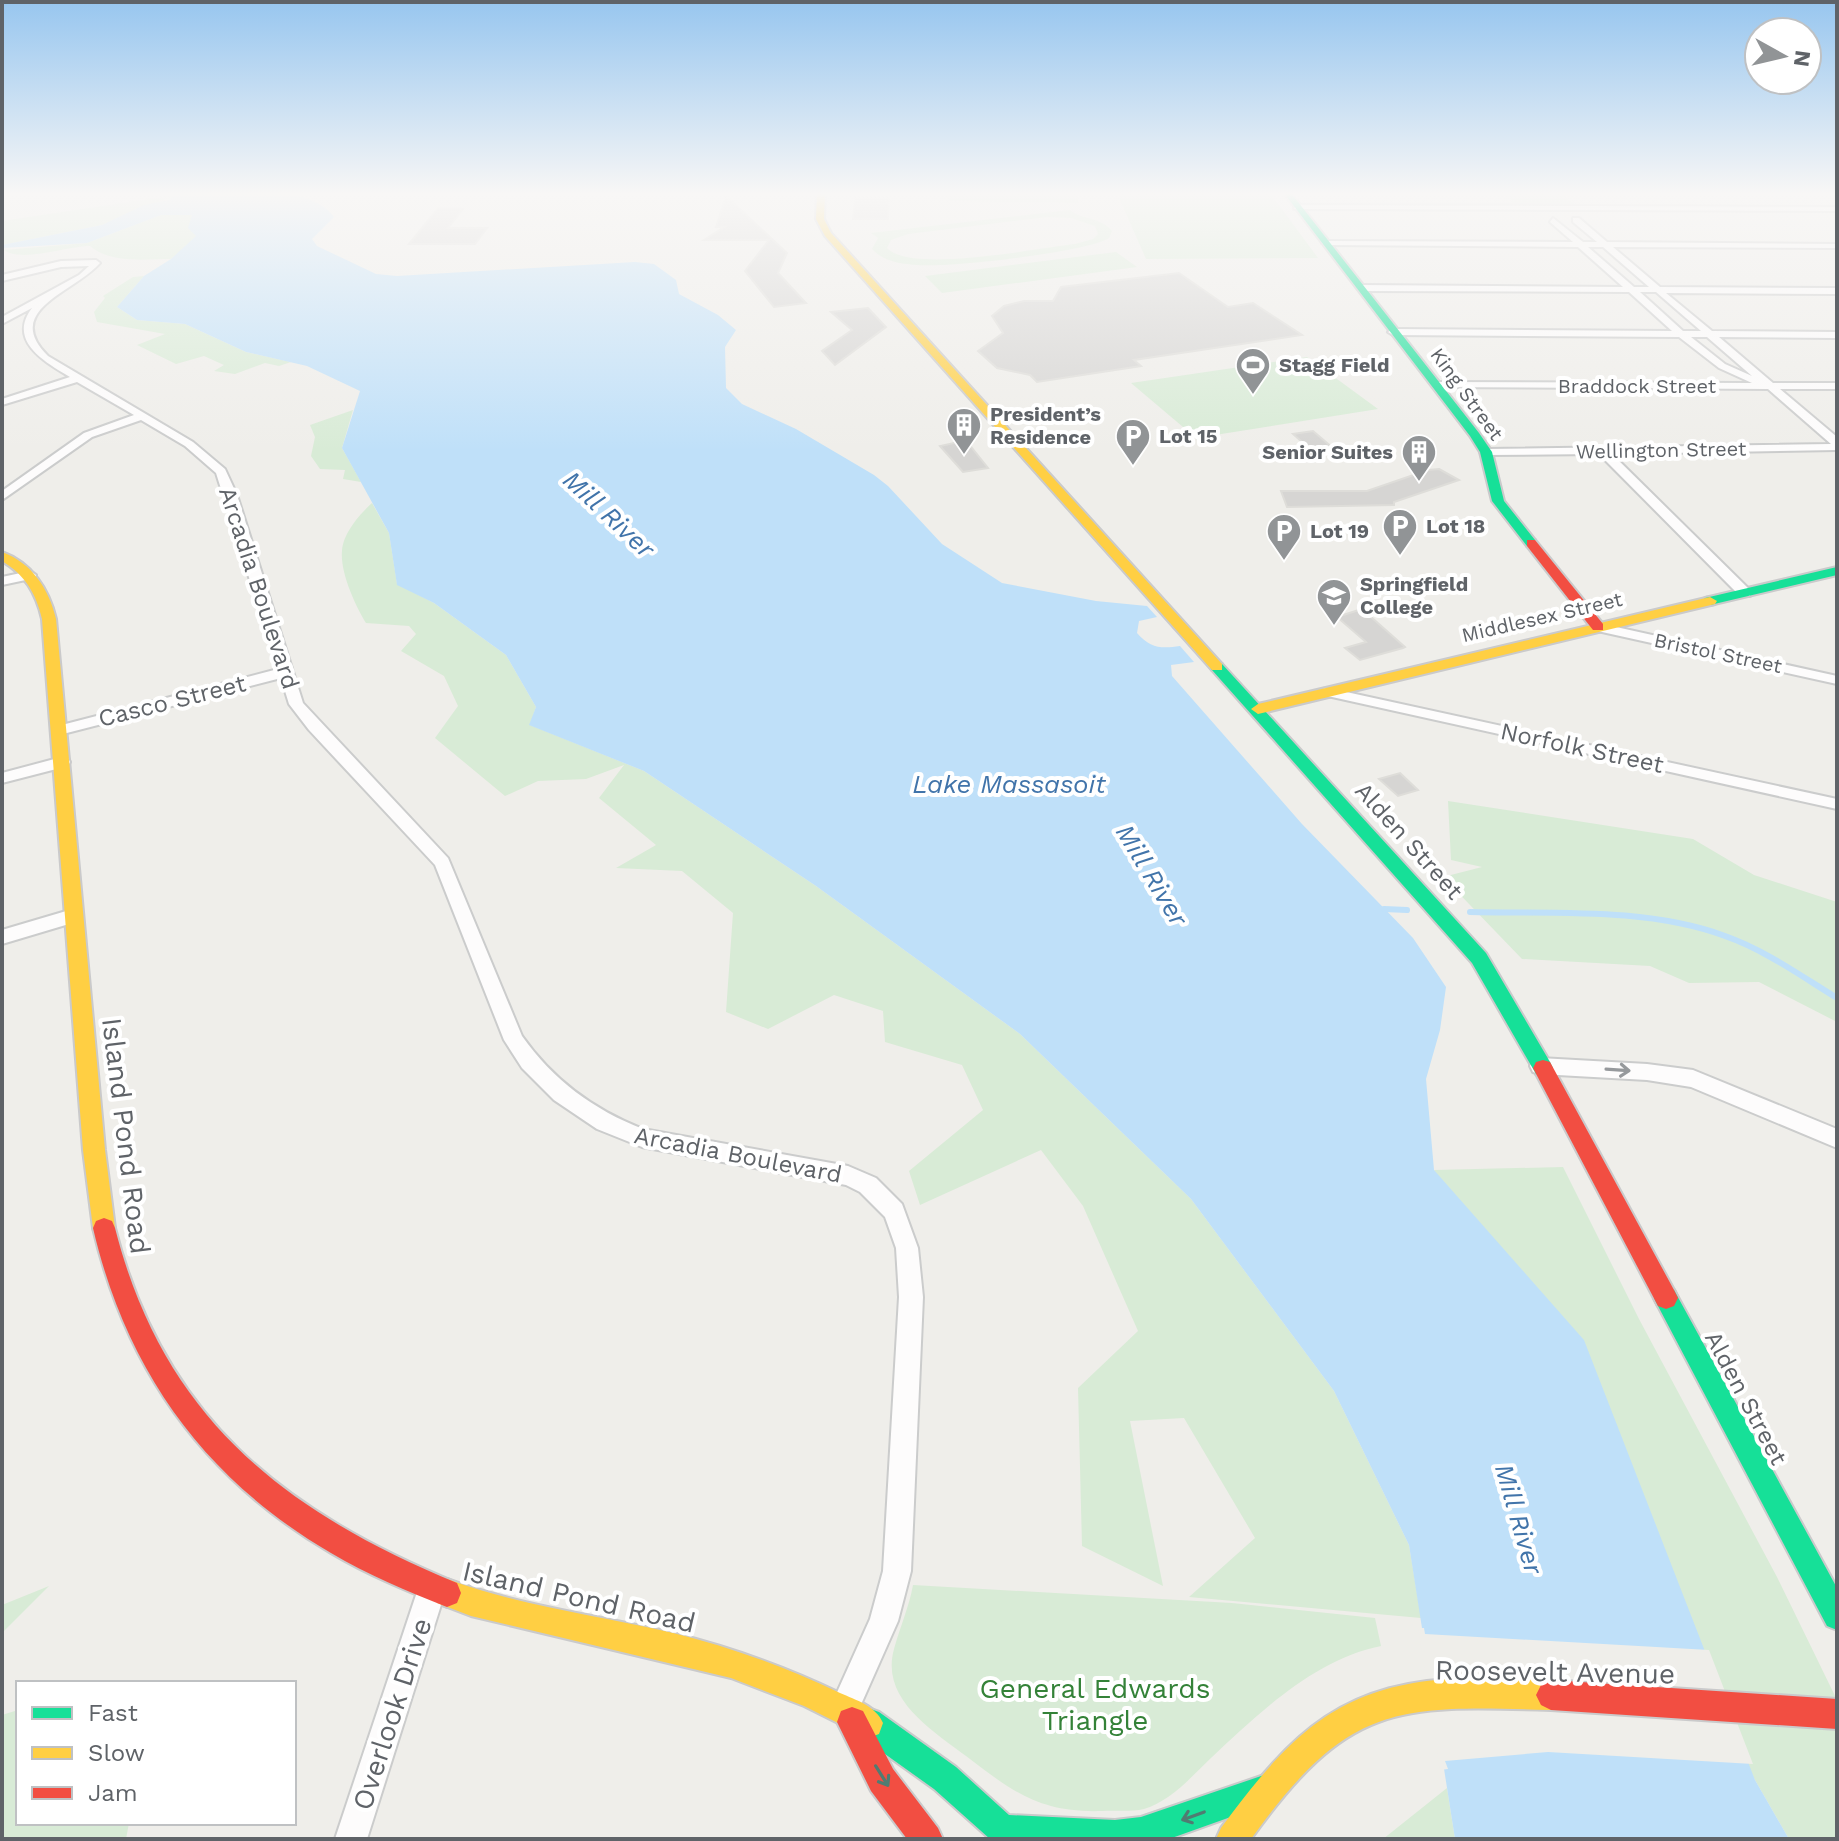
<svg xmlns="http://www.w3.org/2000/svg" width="1839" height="1841" font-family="'Work Sans',sans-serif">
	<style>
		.green { fill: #d8ebd6; fill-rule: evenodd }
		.water { fill: #bfe0f9 }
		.pier { fill: #efeeea }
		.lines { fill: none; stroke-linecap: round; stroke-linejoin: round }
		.stream { stroke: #bfe0f9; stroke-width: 6 }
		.building { fill: #d6d5d3; stroke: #deddd9; stroke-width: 2 }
		.street-casing { stroke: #cbcccc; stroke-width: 4 }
		.fast-casing { stroke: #cacacb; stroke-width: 4 }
		.slow-casing { stroke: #cacacb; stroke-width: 4 }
		.jam-casing { stroke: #cacacb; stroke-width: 4 }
		.street { fill: #fdfcfc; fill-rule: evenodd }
		.fast { fill: #16e098; fill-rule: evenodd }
		.slow { fill: #ffcf43; fill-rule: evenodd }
		.jam { fill: #f24e42; fill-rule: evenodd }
		.oneway { stroke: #96999c }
		.oneway2 { stroke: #507c72 }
		.labels { text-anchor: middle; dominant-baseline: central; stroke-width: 8; stroke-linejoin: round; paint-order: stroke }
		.far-poi-label { font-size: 20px; font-weight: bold; fill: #5f6368; stroke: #fff; text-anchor: start }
		.far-street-label { font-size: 20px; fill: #5f6368; stroke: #fff }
		.street-label { font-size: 24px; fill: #5f6368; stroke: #fff }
		.water-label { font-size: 26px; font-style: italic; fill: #4174aa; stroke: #fff }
		.near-street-label { font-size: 28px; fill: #5f6368; stroke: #fff }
		.near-park-label { font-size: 28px; fill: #348238; stroke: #fff }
	</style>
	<rect width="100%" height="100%" fill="#efeeea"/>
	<!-- green -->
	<path class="green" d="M949,193H1078V203L951,201L947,199Z
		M1117,193H1270L1318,258L1146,259Z
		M1503,193H1561L1575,205H1516Z
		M176,195L102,225L2,245V221Z
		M1070,210C1082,220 1101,217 1112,231L1109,238C1088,252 947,268 918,265C902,264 884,262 872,249L878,238L871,233ZM1047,217L1071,218L1095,226L1098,234L1093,239L1075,244C1037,248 911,274 887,248L891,240L908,234Z
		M161,215H192L199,238L171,259C145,259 111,264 90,246C68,246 21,263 4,250L87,243Z
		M1116,252L1137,267L942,293L925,276Z
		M144,276L117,307L137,320L185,324L246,352L291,362L279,366L265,363L235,374L214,371L224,365L204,356L176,364L137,345L165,334L97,322L94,312L105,298L103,296L133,277Z
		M1307,357L1378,409L1196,438L1131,383Z
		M353,410L342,448L361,482L343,479L345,470L320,469L311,456L315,437L310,425Z
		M372,503L389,533L397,584L434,603L506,655L536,707L530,725L644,771L816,886L1020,1034L1191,1199L1334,1391L1409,1545L1421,1618L1189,1597L1255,1538L1184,1418L1130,1421L1163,1586L1082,1546L1078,1388L1138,1331L1083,1206L1041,1150L920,1205L909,1171L983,1110L962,1065L885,1042L883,1011L834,995L768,1029L726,1012L733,913L682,871L616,868L656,845L599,798L624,765L586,779L538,781L505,796L435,738L458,706L444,676L401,651L416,634L409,626L366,623C355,605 340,572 342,551C343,533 360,514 372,503Z
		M1448,801L1693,839L1754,875L1837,902V1022L1759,982L1689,983L1650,966L1522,959L1443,877L1482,867L1451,860Z
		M1563,1167L1639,1319L1777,1577L1837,1700V1839H1789L1755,1780L1434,1170Z
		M913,1585L1232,1603L1375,1618L1381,1646C1315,1659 1259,1713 1211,1758C1192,1776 1171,1801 1144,1809C1131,1812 1115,1810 1102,1811C1040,1813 1013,1792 966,1756C932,1730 880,1699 894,1649C900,1627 909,1607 913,1585Z
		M49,1586L2,1633V1605Z
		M18,1710V1823H129L126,1839H2V1715Z
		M1447,1788L1455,1839H1383Z"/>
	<!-- water -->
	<path class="water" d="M175,193C217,193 308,180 334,217L312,239L317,246L376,274L397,276L635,262L654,264L676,280L679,294L718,315L736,330L725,347L726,388L742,404L796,429L874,475L888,486L942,544L1002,583L1096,601L1147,606L1157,617L1139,621L1137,633C1150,648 1161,649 1180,646L1194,662L1171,665L1172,676L1302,824L1413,938L1446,987L1440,1030L1426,1079L1434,1170L1584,1340L1755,1780L1789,1839H1455L1409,1545L1334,1391L1191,1199L1020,1034L816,886L644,771L529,725L536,707L506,655L434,603L397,585L389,533L342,448L360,391L307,366L246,352L185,324L137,320L117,307L144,276L171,259L196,236L188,228L192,215H161L87,243L2,248V245L102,225L144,205L169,200Z"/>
	<!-- pier -->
	<path class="pier" d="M1418,1628H1424L1425,1634L1709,1650L1753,1764L1548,1752L1445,1761L1448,1769L1440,1770Z"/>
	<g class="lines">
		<!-- stream -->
		<path class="stream" d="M1384,909L1407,910
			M1470,912C1553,914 1646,907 1725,936C1765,950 1801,976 1837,998"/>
	</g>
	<!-- building -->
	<path class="building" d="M726,196L787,253L778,273L806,303L774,307L745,271L769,240H704L724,227H716Z
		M855,198H889L888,219H853Z
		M438,208L463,209L448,228H487L475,244H409Z
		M1179,273L1228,307L1253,303L1302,335L1134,360L1141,366L1037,382L1030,375L997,368L978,351L1003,333L992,316L1004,306L1024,301H1053L1061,287Z
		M868,308L886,327L835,365L822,351L852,330L831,312Z
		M1313,431L1333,448L1312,451L1293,434Z
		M963,441L968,443L988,468L963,472L940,446Z
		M1439,469L1459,480L1394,502V505L1287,507L1281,491H1367L1428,470Z
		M1362,609L1405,647L1403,648L1360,660L1345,648L1366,642L1337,617Z
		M1400,773L1418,790L1398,796L1379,779Z"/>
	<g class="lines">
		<!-- street casing -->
		<g class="street-casing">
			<path id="street" d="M1297,205L1837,207V211L1294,209Z
				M1553,218L1583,242H1597L1573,222V218H1579L1607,242L1837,244V248L1613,247L1660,287L1837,288V294L1666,293L1712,331L1837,332V338L1719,337L1773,383H1837V389H1780L1837,437V450L1612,454L1750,590V596H1740L1599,454L1486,455L1480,452L1486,449L1831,444L1768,389L1433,387V383L1437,382L1752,383L1719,368L1679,337L1393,335L1388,332L1393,329L1672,331L1629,292L1361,291L1357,288L1361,285L1623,287L1578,247L1326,245L1322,243L1326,241L1573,242L1550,222ZM1588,247H1603L1649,287H1634ZM1640,292H1656L1701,331H1683ZM1691,337H1707L1752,376L1725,364Z
				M61,261L96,260L100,263C75,292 1,310 48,356L193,442L225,469L237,495L303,703L448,858L522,1036C553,1080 594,1110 643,1129L848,1166L876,1178L902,1204L918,1248L923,1297L911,1571L898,1621L855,1718L845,1723L835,1718L830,1708L870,1619L883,1571L899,1297L896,1248L885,1217L860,1192L846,1185L642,1147L597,1129L554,1100L522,1068L504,1040L435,865L309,730L289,704L281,678L59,735L54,733V727L278,669L216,473L185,446L141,420L92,437L2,500V491L84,433L134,415L77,382L2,405V399L70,377C45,362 7,341 32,308L2,324V317L79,275L89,266L61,267L2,281V275Z
				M30,571L36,575L35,578L2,585V577Z
				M1598,623L1837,676V684L1593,630L1591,627Z
				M1328,688L1837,799V809L1323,695V689Z
				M62,757L68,758L70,762L68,766L2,783V773Z
				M73,909L82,916L79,921L2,944V930Z
				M1540,1058L1647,1064L1693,1070L1837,1129V1148L1691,1087L1647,1080L1540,1074L1533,1072L1530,1066L1533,1060Z
				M432,1575L442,1579L446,1589L367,1839H335L418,1589L422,1579Z"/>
		</g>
		<!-- fast casing -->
		<g class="fast-casing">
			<path id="fast" d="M1284,193H1291L1479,433L1492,452L1504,501L1535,540V546H1527L1492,501L1480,452L1470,436Z
				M1837,567V575L1710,605L1703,601L1705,598Z
				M1217,663L1222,664L1486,953L1550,1062L1553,1068L1550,1074L1543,1076L1536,1074L1472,963L1212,670L1210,667Z
				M1666,1287L1674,1290L1837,1588V1630L1827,1626L1658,1306L1654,1298L1658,1290Z
				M868,1708L879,1712L956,1767L1009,1815L1115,1820L1141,1817L1267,1774L1278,1778L1282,1789L1278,1800L1169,1839H990L934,1789L857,1734L853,1723L857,1712Z"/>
		</g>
		<!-- slow casing -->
		<g class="slow-casing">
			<path id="slow" d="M817,193H825L824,219L831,233L1222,664V670H1212L825,236L816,219Z
				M2,552C32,563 49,589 56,619L105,1150L115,1228L112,1235L104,1238L96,1235L93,1228L83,1150L42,619C36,593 25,575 2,561Z
				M1710,597L1717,601L1715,604L1258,714L1251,709L1258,704Z
				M447,1579C520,1606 597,1615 673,1633C730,1647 786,1667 840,1693C856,1700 876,1706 883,1723L879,1734L868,1738L804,1706L731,1678L471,1616L437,1603L433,1593L437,1583Z
				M1471,1678L1551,1680L1561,1685L1566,1695L1561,1705L1551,1710C1394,1705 1348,1704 1251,1839H1216L1221,1828C1293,1730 1344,1680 1471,1678Z"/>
		</g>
		<!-- jam casing -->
		<g class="jam-casing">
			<path id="jam" d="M1527,540H1535L1603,624V630H1593L1527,546Z
				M1543,1060L1550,1062L1674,1290L1678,1298L1674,1306L1666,1309L1658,1306L1533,1068L1536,1062Z
				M104,1218L112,1221L115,1228C163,1417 283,1511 457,1583L461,1593L457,1603L447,1607C407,1591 368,1575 331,1553C204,1479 126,1370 93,1228L96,1221Z
				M1551,1680L1837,1699V1729L1551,1710L1541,1705L1536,1695L1541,1685Z
				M852,1707L863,1711L893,1769L938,1828L943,1839H907L871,1791L837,1722L841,1711Z"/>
		</g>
		<!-- street -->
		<use href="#street" class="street"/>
		<!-- fast -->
		<use href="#fast" class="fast"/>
		<!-- slow -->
		<use href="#slow" class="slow"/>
		<!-- jam -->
		<use href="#jam" class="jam"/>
	</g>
	<!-- one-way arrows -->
	<defs><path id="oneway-shaft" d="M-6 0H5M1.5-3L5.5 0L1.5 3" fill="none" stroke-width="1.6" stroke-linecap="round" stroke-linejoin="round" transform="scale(2)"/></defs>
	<use class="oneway" href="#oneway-shaft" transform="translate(1618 1070) rotate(4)"/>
	<g class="oneway2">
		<use href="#oneway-shaft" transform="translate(882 1776) rotate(58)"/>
		<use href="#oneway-shaft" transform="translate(1193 1816) rotate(160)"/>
	</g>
	<!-- sky -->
	<linearGradient id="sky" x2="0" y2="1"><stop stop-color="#97c6ef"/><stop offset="0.43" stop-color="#f8f7f6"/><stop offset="1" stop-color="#f8f7f6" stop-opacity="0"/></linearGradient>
	<rect width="1839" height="451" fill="url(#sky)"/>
	<!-- icons -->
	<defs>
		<g id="stadium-pin" transform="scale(1.8)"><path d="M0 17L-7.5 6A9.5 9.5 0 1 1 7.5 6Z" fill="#919496" stroke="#fff"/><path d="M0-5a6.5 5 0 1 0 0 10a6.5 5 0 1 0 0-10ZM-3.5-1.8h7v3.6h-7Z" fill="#fff"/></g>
		<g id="building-pin" transform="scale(1.8)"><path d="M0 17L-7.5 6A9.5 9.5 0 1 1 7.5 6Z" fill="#919496" stroke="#fff"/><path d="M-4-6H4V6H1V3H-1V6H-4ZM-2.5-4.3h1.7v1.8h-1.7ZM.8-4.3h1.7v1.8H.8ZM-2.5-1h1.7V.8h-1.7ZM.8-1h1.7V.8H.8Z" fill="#fff"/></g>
		<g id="parking-pin" transform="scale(1.8)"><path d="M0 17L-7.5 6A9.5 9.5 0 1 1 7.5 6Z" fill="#919496" stroke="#fff"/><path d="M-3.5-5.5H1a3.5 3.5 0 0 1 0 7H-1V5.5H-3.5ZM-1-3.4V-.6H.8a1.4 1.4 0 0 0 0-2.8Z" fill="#fff"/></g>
		<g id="university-pin" transform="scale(1.8)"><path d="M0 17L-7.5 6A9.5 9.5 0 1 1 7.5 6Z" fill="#919496" stroke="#fff"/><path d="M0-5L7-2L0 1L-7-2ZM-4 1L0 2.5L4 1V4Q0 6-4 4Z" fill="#fff"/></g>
	</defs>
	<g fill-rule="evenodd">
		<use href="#stadium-pin" x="1253" y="365"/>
		<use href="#building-pin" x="964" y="425"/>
		<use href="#parking-pin" x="1133" y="436"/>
		<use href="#building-pin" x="1419" y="452"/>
		<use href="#parking-pin" x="1400" y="526"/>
		<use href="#parking-pin" x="1284" y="531"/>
		<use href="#university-pin" x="1334" y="596"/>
	</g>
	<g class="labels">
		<!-- far-poi labels -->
		<g class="far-poi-label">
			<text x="1279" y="365">Stagg Field</text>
			<text x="990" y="414">President’s<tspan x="990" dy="23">Residence</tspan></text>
			<text x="1159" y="436">Lot 15</text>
			<text x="1393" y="452" text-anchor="end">Senior Suites</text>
			<text x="1426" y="526">Lot 18</text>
			<text x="1310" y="531">Lot 19</text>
			<text x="1360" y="584">Springfield<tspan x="1360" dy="23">College</tspan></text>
		</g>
		<!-- far-street labels -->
		<g class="far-street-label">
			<text x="1637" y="386">Braddock Street</text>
			<text transform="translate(1467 394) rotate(54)">King Street</text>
			<text transform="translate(1661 450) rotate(-1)">Wellington Street</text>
			<text transform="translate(1542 617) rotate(-13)">Middlesex Street</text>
			<text transform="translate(1718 653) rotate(12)">Bristol Street</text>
		</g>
		<!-- street labels -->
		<g class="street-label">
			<text transform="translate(259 588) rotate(72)">Arcadia Boulevard</text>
			<text transform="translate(172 701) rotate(-14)">Casco Street</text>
			<text transform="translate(1582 748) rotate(12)">Norfolk Street</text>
			<text transform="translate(1409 841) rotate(48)">Alden Street</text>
			<text transform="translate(738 1155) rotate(11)">Arcadia Boulevard</text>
			<text transform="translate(1746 1398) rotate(62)">Alden Street</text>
		</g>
		<!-- water labels -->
		<g class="water-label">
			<text transform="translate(609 514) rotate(43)">Mill River</text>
			<text x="1009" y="784">Lake Massasoit</text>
			<text transform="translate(1152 875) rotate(59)">Mill River</text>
			<text transform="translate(1519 1519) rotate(74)">Mill River</text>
		</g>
		<!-- near-street labels -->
		<g class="near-street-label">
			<text transform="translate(126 1136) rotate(83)">Island Pond Road</text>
			<text transform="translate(579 1597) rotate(13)">Island Pond Road</text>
			<text transform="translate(1555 1672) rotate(1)">Roosevelt Avenue</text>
			<text transform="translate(392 1714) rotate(-72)">Overlook Drive</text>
		</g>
		<!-- near-park labels -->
		<g class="near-park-label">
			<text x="1095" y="1688">General Edwards<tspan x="1095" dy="32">Triangle</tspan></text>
		</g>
	</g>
	<!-- border -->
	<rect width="1839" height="1841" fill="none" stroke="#5f6368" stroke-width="8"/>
	<!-- legend -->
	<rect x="16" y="1681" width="280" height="144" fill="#ffffff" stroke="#bfc1c3" stroke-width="2"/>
	<rect x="32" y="1707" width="40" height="12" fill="#16e098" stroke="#bfc1c3" stroke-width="2"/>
	<text x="88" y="1721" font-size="24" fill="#5f6368">Fast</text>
	<rect x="32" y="1747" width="40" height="12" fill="#ffcf43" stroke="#bfc1c3" stroke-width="2"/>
	<text x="88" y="1761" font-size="24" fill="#5f6368">Slow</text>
	<rect x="32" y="1787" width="40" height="12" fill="#f24e42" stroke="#bfc1c3" stroke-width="2"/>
	<text x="88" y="1801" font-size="24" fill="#5f6368">Jam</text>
	<!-- north arrow -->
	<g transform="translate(1783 56) rotate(98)"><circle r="38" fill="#ffffff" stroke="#bfc1c3" stroke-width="2"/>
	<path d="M0-6L14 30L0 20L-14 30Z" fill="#919496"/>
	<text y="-12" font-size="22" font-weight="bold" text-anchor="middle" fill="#5f6368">N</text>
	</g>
</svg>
